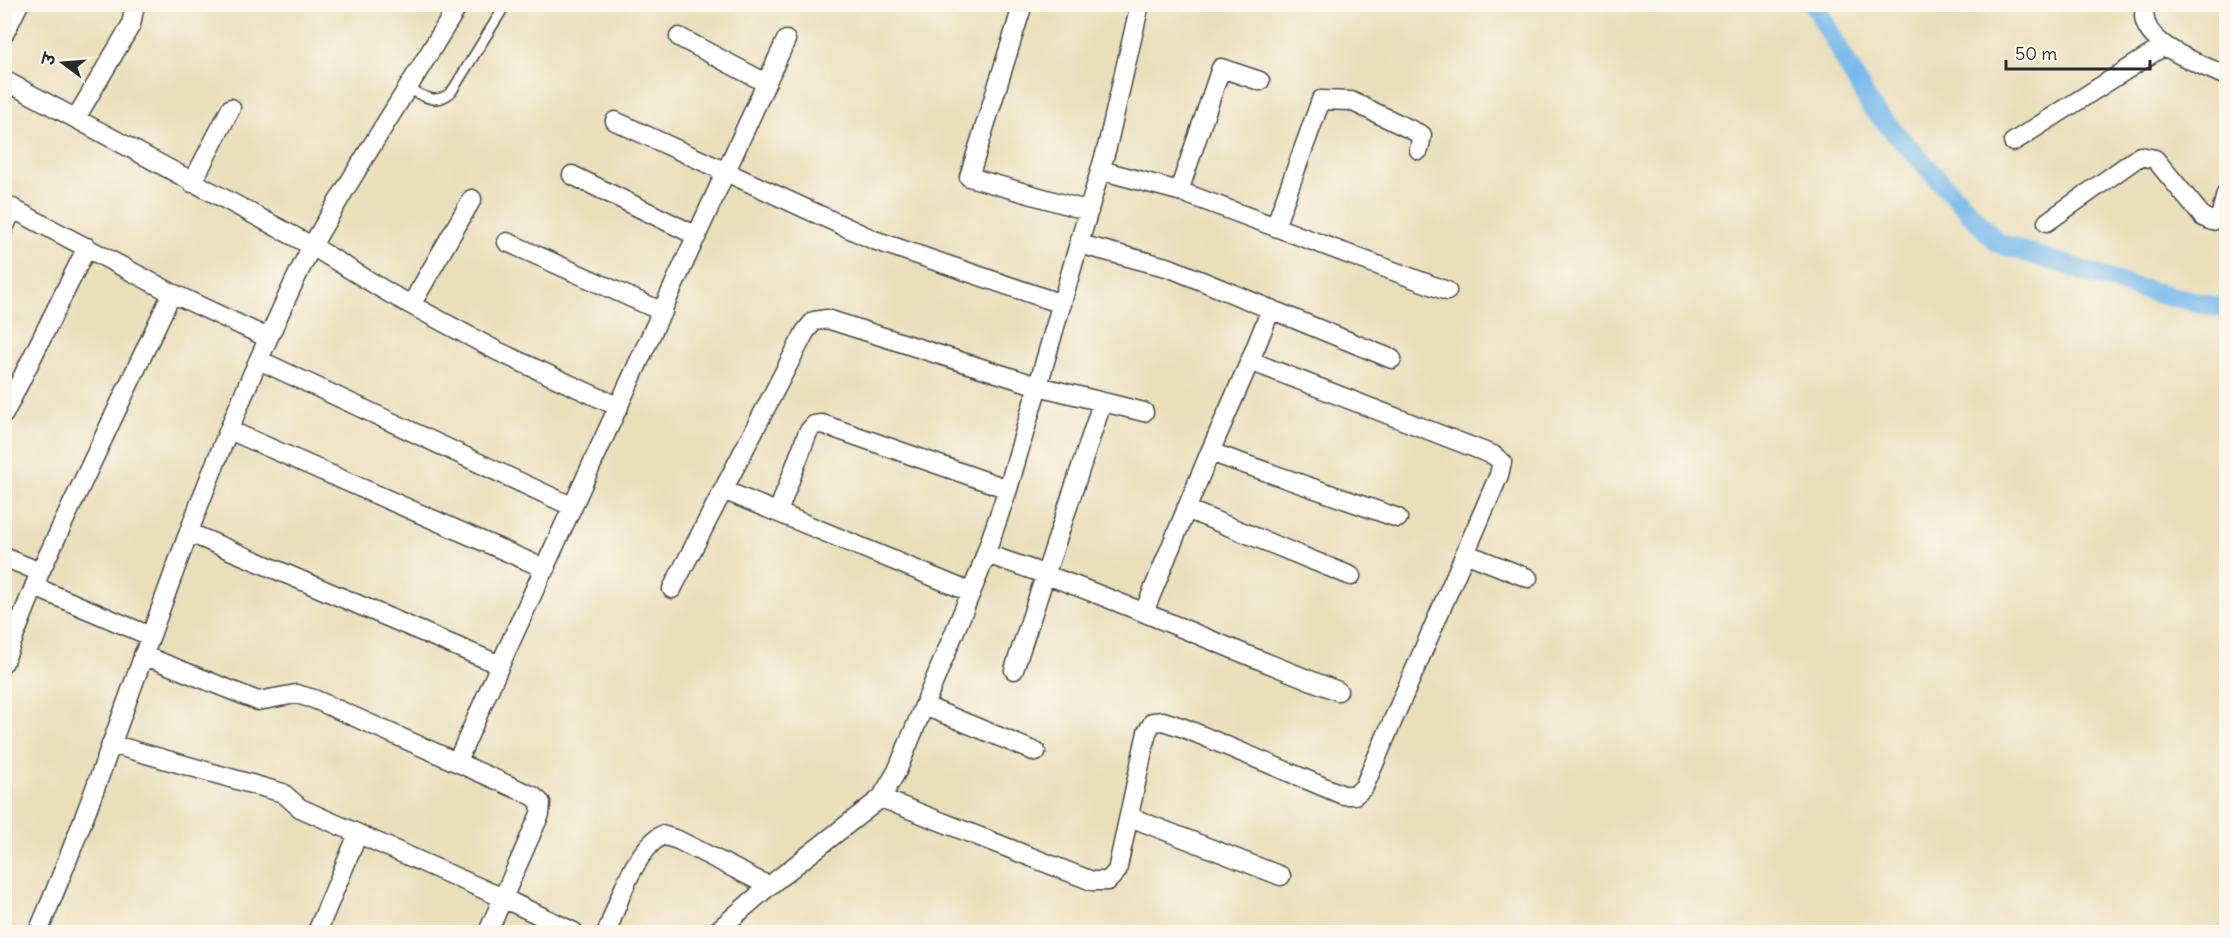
<svg xmlns="http://www.w3.org/2000/svg" width="2231" height="937" font-family="Delius,'Playpen Sans Deva',sans-serif">
	<style>
		.lines { fill: none; stroke-linecap: round; stroke-linejoin: round }
		.canal { stroke: #76b9ec; stroke-width: 20 }
		.lane-casing { stroke: #484641; stroke-width: 12 }
		.street-casing { stroke: #484641; stroke-width: 21 }
		.lane { stroke: #fff; stroke-width: 9 }
		.street { stroke: #fff; stroke-width: 18 }
	</style>
	<rect width="100%" height="100%" fill="#fbf7ec"/>
	<filter id="ink" filterUnits="userSpaceOnUse"><feTurbulence type="fractalNoise" baseFrequency=".0167" numOctaves="2"/><feDisplacementMap in="SourceGraphic" scale="12" xChannelSelector="R" yChannelSelector="G"/><feConvolveMatrix kernelMatrix="1 2 1 2 8 2 1 2 1" color-interpolation-filters="sRGB"/></filter>
	<filter id="wash" filterUnits="userSpaceOnUse"><feTurbulence type="fractalNoise" baseFrequency=".008" numOctaves="4" result="noise"/><feDisplacementMap in="SourceGraphic" scale="24" xChannelSelector="R" yChannelSelector="G"/><feGaussianBlur stdDeviation="1.35" result="paint"/><feColorMatrix in="noise" values="0 0 0 0 0 0 0 0 0 0 0 0 0 0 0 0 0 1.4 0 .05"/><feComposite in="paint" operator="in"/></filter>
	<g filter="url(#wash)">
		<rect width="100%" height="100%" fill="#eadfbb"/>
		<g class="lines">
			<!-- canal -->
			<path class="canal" d="M1814,4L1871,107L1998,243L2133,287L2226,309"/>
		</g>
	</g>
	<g filter="url(#ink)">
		<g class="lines">
			<!-- lane casing -->
			<g class="lane-casing">
				<path id="lane" d="M409,89C425,97 437,106 452,91L506,4"/>
			</g>
			<!-- street casing -->
			<g class="street-casing">
				<path id="street" d="M1023,4L969,177L1089,211
					M2146,4C2132,43 2200,63 2226,76
					M4,34L19,4
					M679,37L766,83
					M4,80L312,246L389,293L497,351L619,407
					M76,118L131,25L135,4
					M615,121L874,240L1062,304
					M2013,142L2164,46
					M1100,170L1179,191L1447,291
					M572,175L697,236
					M192,183L231,108
					M1179,191L1221,68L1260,81
					M4,204L172,293L268,338
					M2047,222L2140,156L2155,159L2203,217L2212,221L2220,217L2226,194
					M1275,227L1321,100L1351,101L1422,135L1419,150
					M4,228L13,208
					M507,242L663,312
					M1079,244L1170,268L1392,359
					M411,305L472,199
					M259,360L573,507
					M1250,361L1271,309
					M4,414L87,247
					M229,430L546,569
					M723,490L970,592
					M1186,509L1351,576
					M778,512L808,432L814,425L822,424L1008,489
					M190,533L500,665L457,762
					M1465,553L1528,578
					M986,554C1106,593 1220,646 1338,691
					M4,557L40,572
					M35,587L150,636
					M672,589L805,332L814,321L827,319L1038,386L1144,412
					M1144,612L1210,452L1398,518
					M143,655L258,701L296,694L314,699L533,796L541,803L540,814L488,932
					M4,662L40,572L172,293
					M500,665L786,40
					M1014,670L1102,403
					M925,706L1036,752
					M111,744L283,793L300,808L503,898L574,932
					M881,798L1092,881H1108L1117,871L1147,732L1153,722L1163,721L1184,728L1343,795H1355L1364,787L1499,475L1502,462L1493,455L1250,361L1210,452
					M1130,817L1281,876
					M38,932C121,737 180,532 268,339C282,308 296,276 312,246C358,164 411,85 459,4
					M317,932L358,834
					M607,932C618,902 634,852 662,835L678,840L769,886
					M716,932L769,886L881,798L897,771L979,573L1008,489L1107,147L1140,4"/>
			</g>
			<!-- lane -->
			<use href="#lane" class="lane"/>
			<!-- street -->
			<use href="#street" class="street"/>
		</g>
	</g>
	<!-- margin -->
	<rect width="2231" height="937" fill="none" stroke="#fbf7ec" stroke-width="24"/>
	<!-- north arrow -->
	<g transform="translate(63 63) rotate(286)" stroke="#fbf7ec" stroke-width="4.5" paint-order="stroke">
	<path d="M0-4.5L10 22L0 15L-10 22Z" fill="#2b2b2b"/>
	<text y="-9" font-size="16" font-weight="bold" text-anchor="middle" fill="#2b2b2b">उ</text>
	</g>
	<!-- scale -->
	<path d="M2006 60v9h144v-9" fill="none" stroke="#2b2b2b" stroke-width="3"/>
	<text x="2015" y="60" font-size="18" fill="#2b2b2b" stroke="#fbf7ec" stroke-width="4.5" paint-order="stroke">50 m</text>
</svg>
